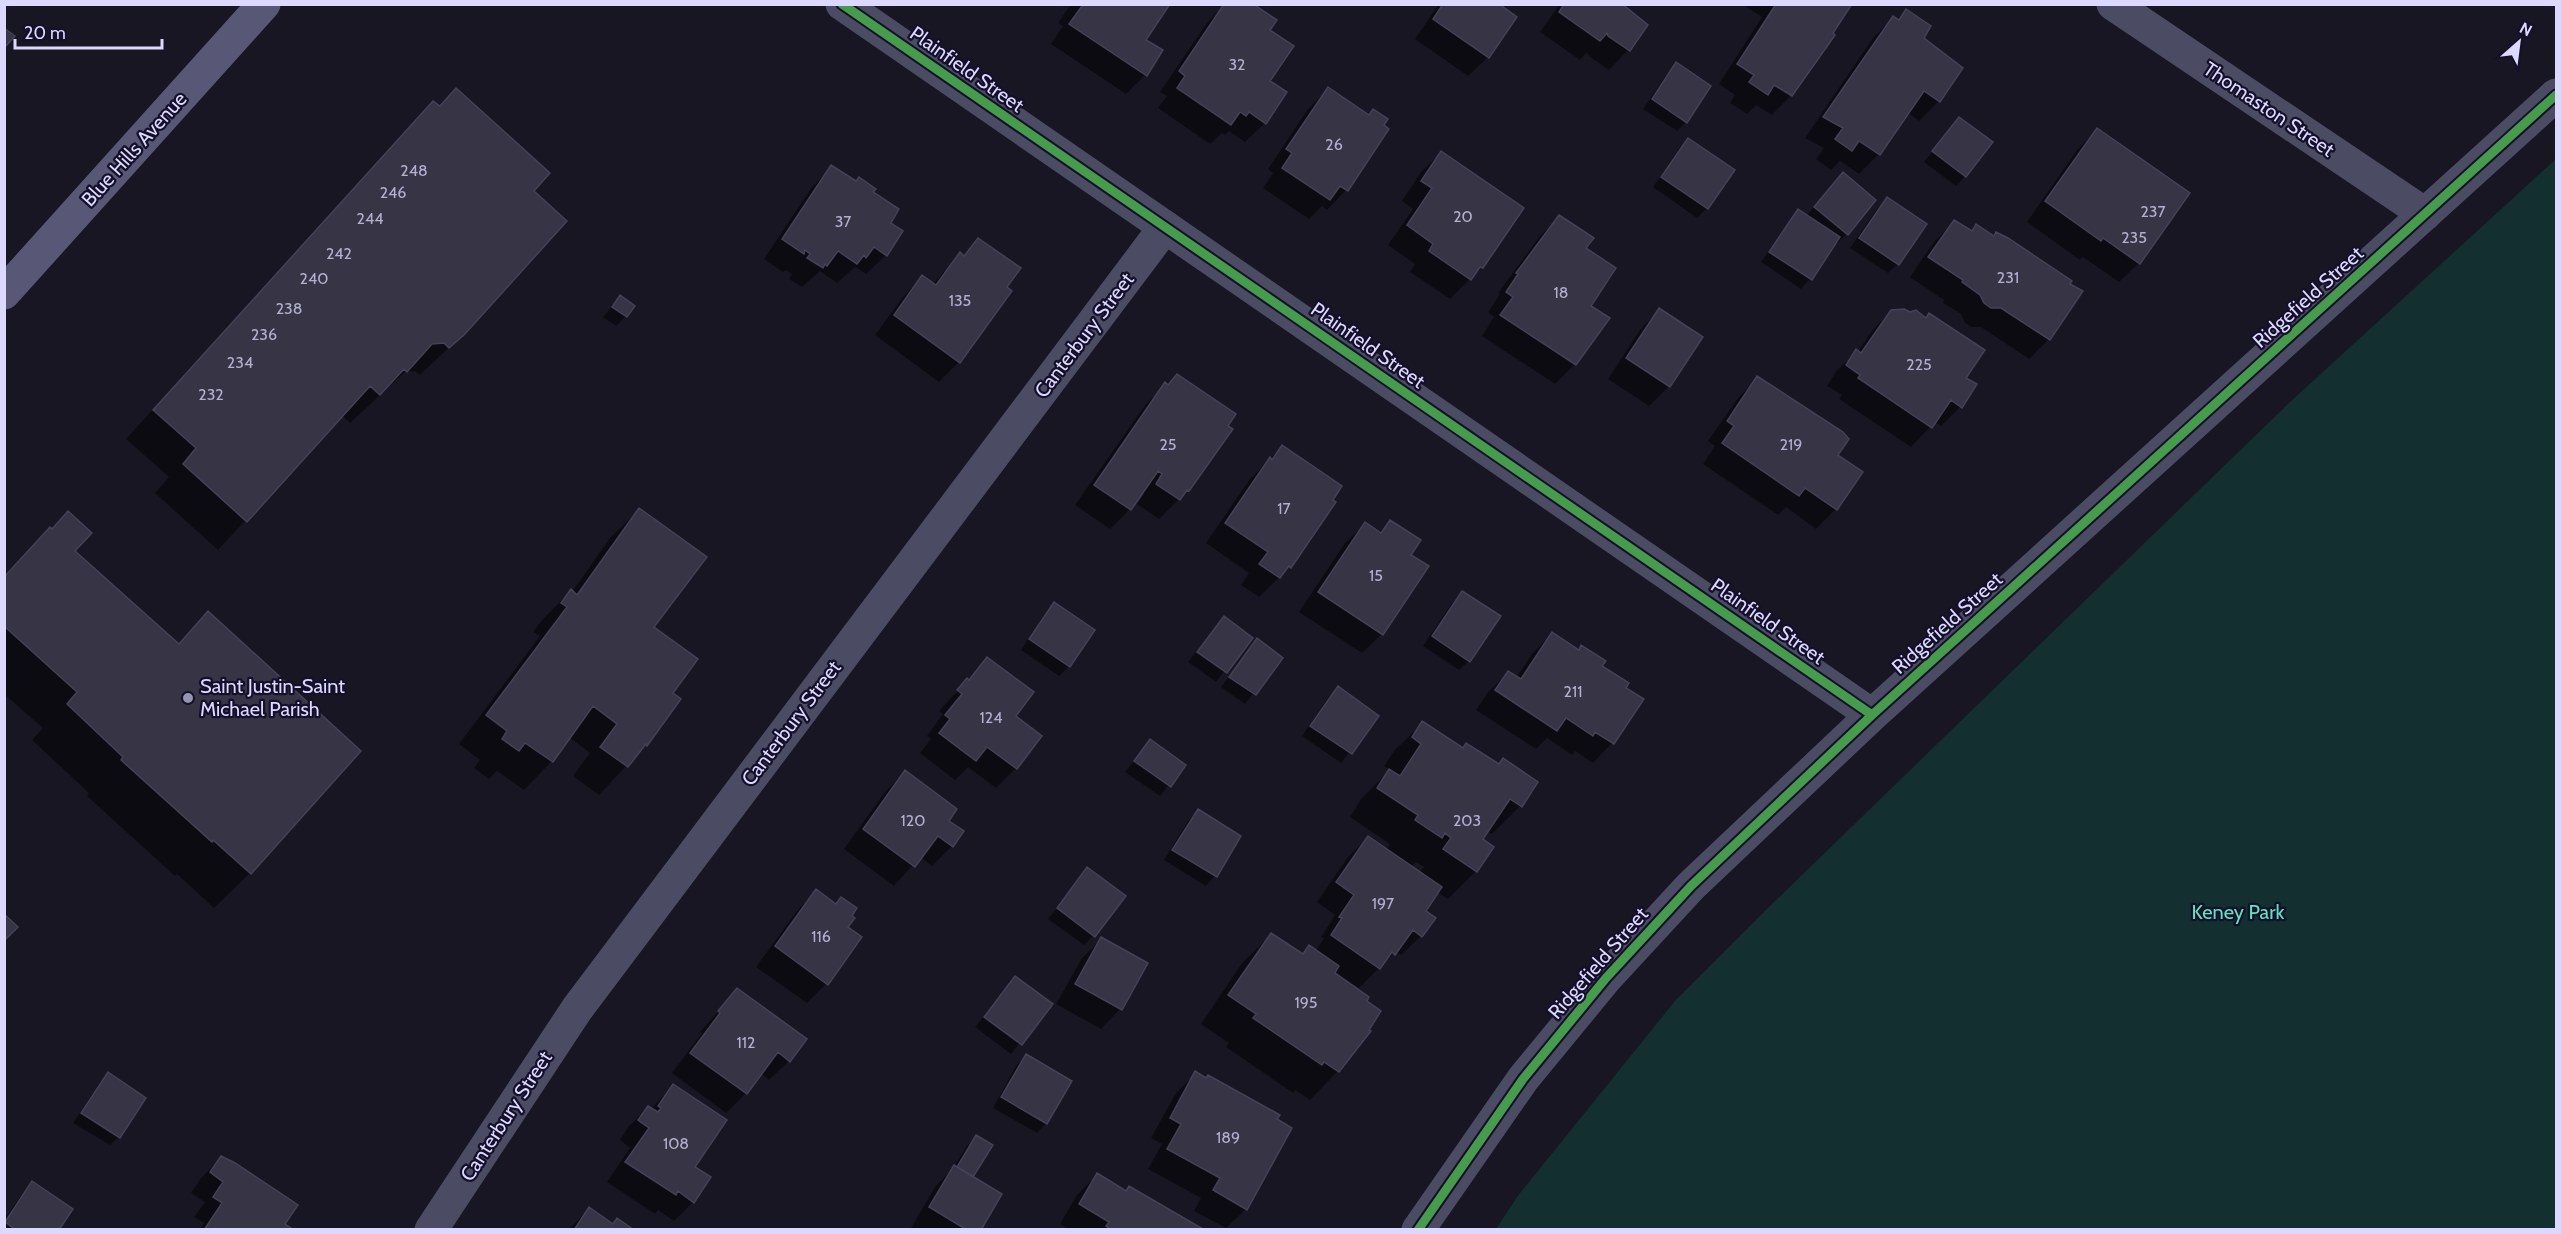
<svg xmlns="http://www.w3.org/2000/svg" width="2561" height="1234" font-family="Cabin,sans-serif">
	<style>
		.green { fill: #132f30 }
		.shadow { fill: #0007; fill-rule: evenodd }
		.building { fill: #363445; stroke: #454157; stroke-width: 1.5 }
		.lines { fill: none; stroke-linecap: round; stroke-linejoin: round }
		.minor { stroke: #4b4b64; stroke-width: 33 }
		.tertiary { stroke: #4b4b64; stroke-width: 33 }
		.secondary { stroke: #595776; stroke-width: 33 }
		.cycleway-casing { stroke: #141029; stroke-width: 13 }
		.cycleway { stroke: #469c4c; stroke-width: 9 }
		.poi-dot { fill: #9794b2; stroke: #141029; stroke-width: 2 }
		.labels { text-anchor: middle; dominant-baseline: central; stroke-width: 4.5; stroke-linejoin: round; paint-order: stroke }
		.number-label { font-size: 16px; fill: #b2afd0 }
		.street-label { font-size: 20px; fill: #dcd8ff; stroke: #141029 }
		.poi-label { font-size: 20px; fill: #dcd8ff; stroke: #141029; text-anchor: start }
		.park-label { font-size: 20px; fill: #5fe3c2; stroke: #141029 }
	</style>
	<rect width="100%" height="100%" fill="#181623"/>
	<!-- green -->
	<path class="green" d="M2556,159V1229H1496L1517,1197L1675,1001L1772,904L2290,402Z"/>
	<!-- shadow -->
	<path class="shadow" d="M1071,4H1168L1144,40L1145,75L1126,94L1051,44L1063,26L1058,23Z
		M1225,4L1268,30L1265,123L1245,142L1229,131L1225,135L1222,133L1210,144L1158,108L1167,96L1160,92L1207,23Z
		M1439,4H1496L1488,57L1468,76L1415,39Z
		M1560,4H1620L1646,25L1628,50L1609,70L1589,56L1587,52L1580,60L1540,32Z
		M1747,4H1850L1791,95L1772,115L1756,105L1747,114L1730,103L1735,95L1719,84L1762,17L1746,7Z
		M1906,11L1922,38L1939,101L1919,121L1907,112L1879,154L1859,174L1840,161L1831,170L1816,159L1824,148L1805,138L1873,38L1893,18L1897,20Z
		M1676,64L1686,122L1677,131L1643,109L1667,74Z
		M1328,89L1346,190L1327,210L1322,206L1309,219L1263,188L1273,173L1268,169L1308,109Z
		M433,103L532,192L463,334L420,375L415,371L405,372L350,423L342,415L218,550L155,493L169,477L126,439L405,131Z
		M1959,119L1965,176L1956,186L1924,162Z
		M2097,130L2139,263L2119,282L2083,257L2080,260L2027,222L2077,150Z
		M1689,140L1707,208L1697,218L1653,187L1679,149Z
		M1441,153L1482,267L1450,299L1410,272L1415,264L1388,245L1413,209L1402,201L1421,172Z
		M832,167L871,193L888,223L886,255L866,274L855,267L837,283L820,271L802,287L789,279L792,274L786,270L783,272L764,259L812,187Z
		M1843,174L1874,200L1846,234L1837,244L1835,242L1810,279L1801,289L1761,262L1789,221L1798,211L1806,216Z
		M1887,199L1898,264L1888,273L1850,248L1877,209Z
		M1559,217L1584,249L1589,306L1608,319L1574,365L1555,384L1482,336L1494,317L1488,312L1500,294L1498,293L1540,236Z
		M1954,222L1971,232L1976,226L1993,237L1996,234L2081,292L2049,339L2029,359L1981,327H1971L1965,323L1961,314L1943,303L1944,300L1910,277L1934,242Z
		M978,240L959,362L939,382L875,335L903,297L923,277L933,284L960,254L962,256Z
		M620,297L626,316L616,326L603,317Z
		M1659,310L1669,386L1649,406L1608,379L1640,330Z
		M1891,311L1916,312L1925,319L1964,378L1960,407L1941,426L1935,422L1911,447L1839,399L1842,395L1827,386L1837,370L1858,352L1871,332Z
		M1177,376L1188,490L1159,519L1137,504L1144,494L1141,492L1130,509L1110,529L1075,505L1146,404Z
		M1758,378L1836,456V509L1816,529L1786,507L1778,515L1703,464L1715,446L1708,441L1738,398Z
		M1282,447L1290,567L1259,597L1241,585L1249,573L1206,543L1250,479Z
		M639,510L651,627L671,694L679,700L646,745L599,795L573,776L590,753L569,737L552,761L524,790L497,771L489,779L474,768L480,760L459,744L540,636L533,632L543,619L571,591L572,592L610,538Z
		M68,513L73,551L178,644L208,613L250,873L214,908L177,874L175,876L87,796L89,793L32,740L43,728L4,694V575Z
		M1390,521L1409,555L1382,634L1362,653L1299,612L1345,543L1365,524L1379,533Z
		M1462,593L1469,661L1459,670L1423,646L1452,603Z
		M1055,604L1093,631L1069,666L1059,676L1021,650L1045,614Z
		M1224,618L1250,638L1216,682L1188,662Z
		M1552,634L1578,651L1582,647L1624,688L1642,699L1612,743L1593,763L1575,751L1572,755L1547,738L1536,749L1476,710L1488,692L1508,673L1516,678L1532,654Z
		M1257,640L1281,658L1245,704L1221,687Z
		M987,659L1014,717L1040,736L1016,768L996,788L968,767L955,780L920,753L931,739L927,736L943,714L939,711Z
		M1338,688L1377,716L1341,763L1302,736L1328,698Z
		M1423,723L1462,749L1466,744L1497,765L1503,759L1536,782L1520,806L1492,834L1487,831L1481,840L1476,871L1448,899L1437,892L1424,911L1421,936L1401,955L1396,951L1359,988L1334,971L1333,974L1364,1002L1366,1030L1368,1032L1338,1071L1310,1100L1295,1090L1293,1093L1226,1047L1229,1043L1201,1024L1242,963L1271,935L1301,955L1309,947L1315,952L1324,938L1321,937L1335,915L1317,902L1348,857L1368,838L1386,851L1390,844L1350,817L1361,799L1390,770L1384,766L1394,751ZM1416,862L1424,867L1419,873L1410,867Z
		M1150,741L1184,766L1160,796L1125,772Z
		M905,772L947,821L952,846L932,866L920,857L894,886L844,849L885,792Z
		M1198,811L1239,836L1215,876L1206,886L1164,860L1188,821Z
		M1087,869L1093,936L1084,945L1048,919Z
		M816,891L846,927L826,984L807,1003L756,967L797,911Z
		M1102,939L1146,964L1120,1009L1101,1029L1056,1004L1082,958Z
		M1015,978L1050,1004L1011,1054L975,1027Z
		M737,990L789,1061L769,1080L760,1073L746,1093L726,1113L672,1073L702,1033L700,1032Z
		M1026,1056L1046,1123L1037,1133L993,1108L1016,1066Z
		M1196,1073L1246,1209L1226,1228L1194,1211L1201,1198L1148,1169L1162,1144L1151,1138L1176,1093Z
		M108,1074L120,1135L110,1145L73,1123L99,1084Z
		M673,1086L693,1168V1202L674,1221L658,1210L655,1214L607,1182L630,1148L620,1140L628,1127L648,1108L651,1109Z
		M976,1137L972,1176L979,1230L911,1228L935,1187L953,1168L967,1146Z
		M221,1158L283,1224L291,1230H199L204,1223L194,1217L205,1202L191,1193L201,1178Z
		M1097,1175L1125,1192L1129,1188L1201,1229L1069,1230L1060,1224L1077,1195Z
		M32,1183L57,1230H4V1220L23,1193Z
		M589,1209L612,1225L631,1230H568Z"/>
	<!-- building -->
	<path class="building" d="M1079,4H1170L1146,40L1163,50L1147,76L1069,24L1082,6Z
		M1224,4H1253L1277,20L1270,30L1294,46L1270,81L1287,92L1266,124L1249,112L1246,116L1240,112L1231,125L1177,88L1185,76L1179,71Z
		M1443,4H1499L1517,17L1489,58L1433,19Z
		M1564,4H1622L1648,25L1630,51L1608,36L1607,33L1600,41L1559,12Z
		M1776,4H1852L1833,33L1835,35L1792,96L1774,85L1768,95L1749,82L1754,75L1737,64Z
		M1906,9L1931,26L1924,38L1963,68L1940,102L1924,91L1880,155L1859,141L1852,151L1835,139L1843,128L1823,117L1893,16L1899,20Z
		M4,28L15,36L4,48Z
		M1676,62L1711,86L1687,123L1652,99Z
		M1328,87L1369,115L1373,109L1388,119L1384,125L1389,129L1348,191L1340,186L1330,200L1282,168L1292,153L1286,149Z
		M456,88L550,173L534,191L567,221L464,335L449,348L444,343L432,344L407,372L404,369L380,395L370,386L247,522L183,464L196,448L153,410L433,101L440,106Z
		M1959,117L1993,142L1966,177L1932,151Z
		M2097,128L2190,193L2140,264L2103,238L2101,241L2045,201Z
		M1688,138L1735,170L1708,209L1661,177Z
		M1441,151L1524,208L1483,268L1480,267L1471,280L1429,251L1433,244L1407,225L1432,188L1421,181Z
		M831,165L856,181L859,177L876,189L873,192L899,209L891,223L903,231L887,256L874,247L866,258L864,255L857,264L838,251L827,266L825,264L823,268L807,258L810,254L805,250L804,254L782,239Z
		M1843,172L1876,200L1848,235L1814,207Z
		M1887,197L1927,224L1899,265L1859,238Z
		M1798,209L1840,237L1812,280L1769,252Z
		M1559,215L1594,238L1586,248L1616,268L1591,306L1610,318L1576,365L1500,315L1513,297L1506,292L1518,274L1516,273Z
		M1954,220L1972,231L1976,224L1994,236L1996,232L2008,238L2072,281L2070,284L2083,291L2050,340L2001,308H1991L1984,303L1980,295L1962,282L1963,280L1928,257Z
		M978,238L1021,268L1007,287L1012,291L960,363L894,315L922,275L936,285L960,252L964,256Z
		M620,295L635,306L627,317L612,307Z
		M1659,308L1703,337L1670,387L1626,358Z
		M1904,309L1910,312L1916,310L1926,318L1929,313L1985,350L1966,378L1977,384L1962,408L1951,400L1932,428L1858,378L1860,375L1846,365L1856,349L1861,353L1891,310Z
		M1177,374L1236,414L1228,426L1233,429L1189,491L1187,490L1180,500L1156,484L1162,474L1158,471L1131,510L1094,485L1165,382L1168,385Z
		M1757,376L1843,432L1849,439L1838,455L1863,472L1837,510L1805,488L1799,496L1722,443L1734,426L1727,421Z
		M1282,445L1342,486L1333,500L1336,502L1291,568L1289,566L1280,578L1259,564L1268,552L1225,523L1270,457L1272,460Z
		M639,508L707,557L654,627L698,659L673,693L681,699L647,746L646,744L628,767L600,747L617,724L593,706L553,762L525,743L519,751L502,739L507,731L486,715L567,607L561,603L571,589L577,595Z
		M68,511L92,533L75,551L179,644L208,611L361,751L251,874L213,840L212,842L121,760L123,757L67,704L77,692L4,626V577L50,527L52,529Z
		M1390,520L1421,540L1411,555L1429,566L1383,635L1318,592L1365,522L1381,533Z
		M1462,591L1501,616L1470,662L1432,636Z
		M1054,602L1095,630L1070,667L1029,639Z
		M1224,616L1253,638L1227,673L1197,652Z
		M1552,632L1579,650L1581,645L1606,661L1602,666L1629,683L1626,688L1644,699L1614,744L1595,732L1593,736L1566,718L1557,731L1495,690L1508,671L1521,679Z
		M1257,638L1283,658L1256,695L1229,677Z
		M987,657L1034,692L1016,716L1042,736L1017,769L987,747L976,761L939,733L950,719L945,715L962,694L957,690L967,678L969,680Z
		M1338,686L1379,716L1352,754L1310,726Z
		M1422,721L1463,748L1466,743L1499,764L1503,758L1538,782L1522,807L1510,799L1483,839L1494,847L1477,872L1443,849L1451,838L1445,833L1442,838L1415,820L1418,815L1377,788L1389,769L1400,776L1421,744L1412,737Z
		M1150,739L1186,765L1171,787L1134,761Z
		M905,770L957,809L949,821L964,831L953,847L938,836L915,867L863,829Z
		M1198,809L1241,836L1217,877L1172,850Z
		M1368,836L1442,887L1426,911L1436,918L1422,937L1413,930L1395,955L1392,952L1380,969L1331,935L1342,918L1339,917L1354,895L1336,882Z
		M1087,867L1126,896L1095,937L1057,908Z
		M816,889L836,904L841,897L857,908L852,916L855,918L848,927L862,937L828,985L775,946Z
		M4,914L18,927L4,941Z
		M1271,933L1303,954L1309,945L1339,966L1335,973L1369,997L1367,1001L1381,1011L1369,1030L1371,1031L1339,1072L1324,1062L1322,1065L1253,1018L1256,1014L1228,995Z
		M1101,937L1148,963L1122,1010L1075,984Z
		M1015,976L1053,1004L1022,1045L984,1017Z
		M737,988L807,1039L790,1062L778,1052L747,1094L690,1053L720,1013L718,1011Z
		M1026,1054L1072,1081L1047,1124L1001,1097Z
		M1195,1071L1206,1078L1208,1075L1280,1115L1277,1119L1292,1128L1247,1210L1213,1190L1220,1178L1167,1149L1181,1124L1170,1118Z
		M108,1072L146,1098L120,1138L81,1113Z
		M673,1084L727,1120L695,1167L711,1177L694,1203L678,1191L676,1195L625,1162L649,1128L638,1120L648,1106L658,1112L661,1108L658,1106Z
		M976,1135L993,1145L973,1177L957,1167Z
		M221,1156L235,1163L298,1205L285,1224L294,1230H204L222,1203L213,1197L223,1182L210,1172Z
		M954,1165L1002,1194L981,1230H967L929,1207Z
		M1097,1173L1126,1191L1129,1186L1203,1229L1112,1230L1106,1226L1109,1222L1079,1204Z
		M32,1181L73,1209L59,1230H16L5,1222Z
		M589,1207L613,1224L617,1218L634,1230H574Z"/>
	<g class="lines">
		<!-- minor -->
		<path class="minor" d="M2113,4L2425,214
			M431,1230L577,1009L1165,227"/>
		<!-- tertiary -->
		<path class="tertiary" d="M842,4L1872,715
			M1418,1230L1523,1079L1606,978L1691,886L1872,715L2556,95"/>
		<!-- secondary -->
		<path class="secondary" d="M4,293L264,4"/>
		<!-- cycleway casing -->
		<g class="cycleway-casing">
			<path id="cycleway" d="M842,4L1872,715
				M1418,1230L1523,1079L1606,978L1691,886L1872,715L2556,95"/>
		</g>
		<!-- cycleway -->
		<use href="#cycleway" class="cycleway"/>
	</g>
	<!-- markers -->
	<circle class="poi-dot" cx="188" cy="698" r="6"/>
	<g class="labels">
		<!-- number labels -->
		<g class="number-label">
			<text x="1237" y="64">32</text>
			<text x="1334" y="144">26</text>
			<text x="414" y="170">248</text>
			<text x="393" y="192">246</text>
			<text x="2153" y="211">237</text>
			<text x="1463" y="216">20</text>
			<text x="370" y="218">244</text>
			<text x="843" y="221">37</text>
			<text x="2134" y="237">235</text>
			<text x="339" y="253">242</text>
			<text x="2008" y="277">231</text>
			<text x="314" y="278">240</text>
			<text x="1561" y="292">18</text>
			<text x="960" y="300">135</text>
			<text x="289" y="308">238</text>
			<text x="264" y="334">236</text>
			<text x="240" y="362">234</text>
			<text x="1919" y="364">225</text>
			<text x="211" y="394">232</text>
			<text x="1168" y="444">25</text>
			<text x="1791" y="444">219</text>
			<text x="1284" y="508">17</text>
			<text x="1376" y="575">15</text>
			<text x="1573" y="691">211</text>
			<text x="991" y="717">124</text>
			<text x="913" y="820">120</text>
			<text x="1467" y="820">203</text>
			<text x="1383" y="903">197</text>
			<text x="821" y="936">116</text>
			<text x="1306" y="1002">195</text>
			<text x="746" y="1042">112</text>
			<text x="1228" y="1137">189</text>
			<text x="676" y="1143">108</text>
		</g>
		<!-- street labels -->
		<g class="street-label">
			<text transform="translate(967 69) rotate(35)">Plainfield Street</text>
			<text transform="translate(2269 109) rotate(34)">Thomaston Street</text>
			<text transform="translate(134 149) rotate(-48)">Blue Hills Avenue</text>
			<text transform="translate(2308 297) rotate(-42)">Ridgefield Street</text>
			<text transform="translate(1084 335) rotate(-53)">Canterbury Street</text>
			<text transform="translate(1368 345) rotate(35)">Plainfield Street</text>
			<text transform="translate(1768 621) rotate(35)">Plainfield Street</text>
			<text transform="translate(1947 623) rotate(-42)">Ridgefield Street</text>
			<text transform="translate(791 723) rotate(-53)">Canterbury Street</text>
			<text transform="translate(1598 963) rotate(-49)">Ridgefield Street</text>
			<text transform="translate(506 1116) rotate(-57)">Canterbury Street</text>
		</g>
		<!-- poi labels -->
		<g class="poi-label">
			<text x="200" y="686">Saint Justin-Saint<tspan x="200" dy="23">Michael Parish</tspan></text>
		</g>
		<!-- park labels -->
		<g class="park-label">
			<text x="2238" y="912">Keney Park</text>
		</g>
	</g>
	<!-- border -->
	<rect width="2561" height="1234" fill="none" stroke="#dcd8ff" stroke-width="12"/>
	<!-- north arrow -->
	<g transform="translate(2519 42) rotate(28)" stroke="#141029" stroke-width="4.5" paint-order="stroke">
	<path d="M0-4.5L10 22L0 15L-10 22Z" fill="#dcd8ff"/>
	<text y="-9" font-size="16" font-weight="bold" text-anchor="middle" fill="#dcd8ff">N</text>
	</g>
	<!-- scale -->
	<path d="M15 39v9h147v-9" fill="none" stroke="#dcd8ff" stroke-width="3"/>
	<text x="24" y="39" font-size="18" fill="#dcd8ff" stroke="#141029" stroke-width="4.5" paint-order="stroke">20 m</text>
</svg>
